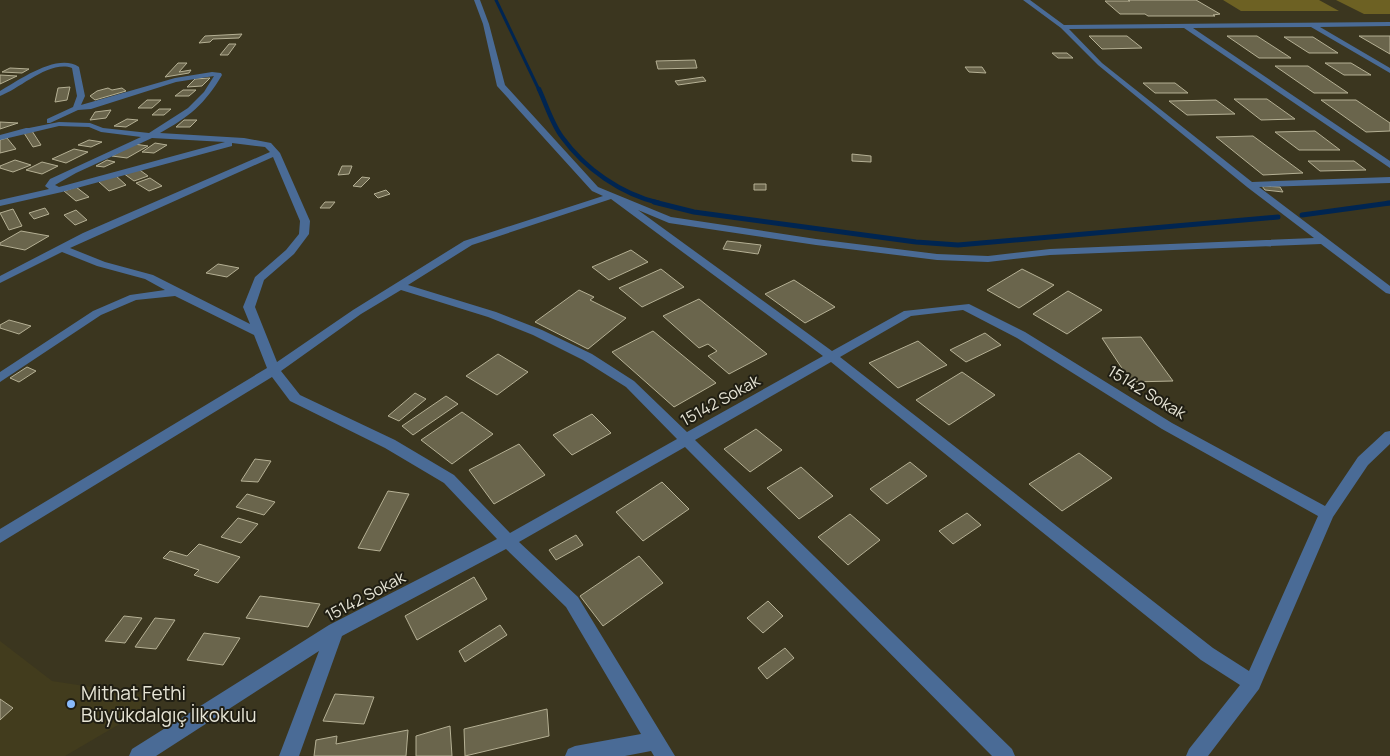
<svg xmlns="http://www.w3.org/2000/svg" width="1390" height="756" font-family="Manrope,sans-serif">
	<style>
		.built { fill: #423c1d }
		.green { fill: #6d6123 }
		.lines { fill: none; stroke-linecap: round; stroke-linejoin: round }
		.stream-far2 { stroke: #002551; stroke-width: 3 }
		.stream-far1 { stroke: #002551; stroke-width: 4.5 }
		.stream { stroke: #002551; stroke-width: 5 }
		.building { fill: #6a654c; stroke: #b5b094 }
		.minor { fill: #4a6b96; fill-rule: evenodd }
		.poi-dot { fill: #88bafc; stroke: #201e13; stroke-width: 2 }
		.labels { text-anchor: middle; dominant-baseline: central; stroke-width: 4; stroke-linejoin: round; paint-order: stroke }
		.street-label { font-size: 16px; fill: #e7e5d6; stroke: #201e13 }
		.near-poi-label { font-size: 19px; fill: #e7e5d6; stroke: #201e13; text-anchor: start }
	</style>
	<rect width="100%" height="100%" fill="#3b361f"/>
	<!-- built -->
	<path class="built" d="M0,641L52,681L143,695L140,712L65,756H0Z"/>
	<!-- green -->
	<path class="green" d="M1223,0H1319L1339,11H1241Z
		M1336,0H1390V14H1364Z"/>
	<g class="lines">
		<!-- stream-far2 -->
		<path class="stream-far2" d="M496,0L539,90"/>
		<!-- stream-far1 -->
		<path class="stream-far1" d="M539,89C546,104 552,124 562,137C585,169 621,194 659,203
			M1387,203H1390"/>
		<!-- stream -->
		<path class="stream" d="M654,202L694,212L916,242L958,245L1278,217
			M1302,215L1390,203"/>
	</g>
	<!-- building -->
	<path class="building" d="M1128,0H1196L1220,14L1213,15L1215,16H1148L1145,14H1120L1105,1H1130Z
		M242,34L239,38L213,39L210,42L199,43L205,36Z
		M1089,36H1127L1142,48L1102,49Z
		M1227,36H1257L1291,58H1259Z
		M1359,36H1390V54Z
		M1284,37H1313L1338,53H1309Z
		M229,44H236L228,55H220Z
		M1052,53H1067L1073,58H1058Z
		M695,60L697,68L658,69L656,61Z
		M178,63H187L179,72L191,70L189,73L165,77Z
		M1325,63H1351L1371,75H1344Z
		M1275,66H1308L1348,93H1314Z
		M965,67H982L986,73L969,72Z
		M10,68L29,69L22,73L2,72Z
		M0,75L17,76L0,84Z
		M703,77L706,81L678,85L675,81Z
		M210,78L202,86L187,87L195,79Z
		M1143,83H1175L1188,93H1155Z
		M70,87L67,100L55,102L58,88Z
		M108,88L112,90L122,88L126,91L95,100L90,96L97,91Z
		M183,90H196L189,96H175Z
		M1234,99H1267L1295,119L1261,120Z
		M147,100H161L152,108H138Z
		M1216,100L1235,114L1187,115L1169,101Z
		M1321,100H1356L1390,123V131L1366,132Z
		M159,109H171L164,115H152Z
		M111,110L106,118L90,120L95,112Z
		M127,119L138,120L126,127L114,126Z
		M184,120H197L190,127H176Z
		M0,122L18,123L0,129Z
		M32,131L41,145L33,147L24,133Z
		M1315,131L1340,150H1299L1275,132Z
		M1253,136L1303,173L1263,175L1216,137Z
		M7,138L16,149L0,153V140Z
		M89,140L102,142L91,147L78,145Z
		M155,143L167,145L154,153L142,152Z
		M134,144L148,146L127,158L112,156Z
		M74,149L88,152L66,163L52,159Z
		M852,154L871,156V162L852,161Z
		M15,160L31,165L13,172L0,168V166Z
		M107,160L115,162L104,167L96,166Z
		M1308,161H1354L1366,170L1320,171Z
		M42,162L58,166L42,174L26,170Z
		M342,166H352L349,174L338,175Z
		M137,168L148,176L134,181L123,173Z
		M115,175L126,185L109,191L98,181Z
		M362,177L370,178L361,187L353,186Z
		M150,178L162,186L149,191L136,183Z
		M754,184H766V190H754Z
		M1262,186L1280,187L1283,192L1265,190Z
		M76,187L89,197L76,201L64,191Z
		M386,190L390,194L378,198L374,194Z
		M325,202H335L330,208H320Z
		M45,208L49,214L34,219L29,213Z
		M13,209L22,226L9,230L0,213Z
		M76,210L87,220L75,225L64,215Z
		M21,231L49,236L25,250L0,245V243Z
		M727,241L761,245L758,254L723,249Z
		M631,250L648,262L609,280L592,267Z
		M218,264L239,268L227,277L206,273Z
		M661,269L684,287L642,307L619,288Z
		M1022,269L1054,285L1019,308L987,290Z
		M794,280L835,307L805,323L765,294Z
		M579,290L594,297L590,300L626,318L588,349L535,322Z
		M1068,291L1102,310L1067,334L1033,314Z
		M699,299L767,354L729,374L708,356L717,351L708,344L699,348L663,316Z
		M9,320L31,326L19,334L0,328V325Z
		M653,331L716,383L674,407L612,352Z
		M985,333L1001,345L966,362L950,350Z
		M1141,337L1173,381L1131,382L1102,338Z
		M918,341L947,365L898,388L869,363Z
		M498,354L528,372L497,395L466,376Z
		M27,367L36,371L19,382L10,378Z
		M962,372L995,395L949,425L916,400Z
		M415,393L426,399L399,421L388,416Z
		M446,396L458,404L413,435L402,426Z
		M462,412L493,434L452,464L421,440Z
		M592,414L611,433L572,455L553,435Z
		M756,429L782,450L750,472L724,449Z
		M519,444L545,475L494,504L469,470Z
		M1079,453L1112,478L1062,511L1029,484Z
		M255,459L271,461L258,482L241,481Z
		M910,462L927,476L887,504L870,489Z
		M801,467L833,496L799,519L767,488Z
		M662,482L689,509L643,541L616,512Z
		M388,491L409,494L380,551L358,548Z
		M247,494L275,502L264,515L236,507Z
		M967,513L981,525L953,544L939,531Z
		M850,514L880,540L848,565L818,537Z
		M238,518L258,524L241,543L221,537Z
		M576,535L583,545L556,560L549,550Z
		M199,544L240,557L218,583L194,575L199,570L163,558L170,551L187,556Z
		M639,556L663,583L603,626L580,596Z
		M474,577L487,599L417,640L405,616Z
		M260,596L320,604L308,627L246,618Z
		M768,601L783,616L763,633L747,618Z
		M124,616L142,618L125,643L105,641Z
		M155,618L175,620L156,649L135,647Z
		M500,625L507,635L465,662L459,651Z
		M204,633L240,638L223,665L187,660Z
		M785,648L794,658L767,679L758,668Z
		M335,694L374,697L364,724L323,721Z
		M0,699L13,708L0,720Z
		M547,709L549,736L465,756L464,729Z
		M450,726L452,756H416V736Z
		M408,730L406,756H314L316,740L337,736L336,744Z"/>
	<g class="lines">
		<!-- minor -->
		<path class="minor" d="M474,0H480L489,24L505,85L598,187L671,217L816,239L937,254L988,256L1050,249L1314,238L1247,187L1098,65L1061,28L1023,0H1030L1064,25L1390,22V26L1320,27L1390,68V73L1311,27L1193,28L1390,161V168L1184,28L1069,29L1102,63L1252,182L1390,177V183L1259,187L1390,286V294L1386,293L1321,244L1050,255L988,262L937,260L816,245L669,223L638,210L832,351L904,311L969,304L1025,332L1172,423L1325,506L1358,457L1385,432L1390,431V444L1368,465L1333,517L1259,689L1208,756H1186L1189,749L1240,685L1201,660L831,362L695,440L1012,749L1015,756H992L685,447L519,542L578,597L675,756H654L651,751L625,756H565L568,749L575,746L641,734L566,607L506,549L342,636L299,756H279L319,651L156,756H129L132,749L329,625L497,539L444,483L385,448L290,401L272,377L0,543V529L267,368L254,335L175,296L136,300L101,315L0,382V372L93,311L130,295L165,290L145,279L97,266L62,252L0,283V276L83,233L270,152L265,147L232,143V146L62,192L0,206V200L49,189L45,186L50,179L141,137L101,132L89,127L59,126L0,140V135L26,128H29L59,122L90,123L103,128L149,133L188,108L204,92L214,76L176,82L91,109L78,110L50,123H47V119L73,107L77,96L72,68C49,60 20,89 0,96V91C19,80 58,52 79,67L85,96L81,105L175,78L212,72L221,73L222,75C205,104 189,117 160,133L244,138L271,143L280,153L310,221L309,234L294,254L264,280L255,307L277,362L353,310L464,241L603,196L592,191L497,86L483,24ZM152,138L225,142L59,187L55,185L76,173ZM273,157L300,221L299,234L286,250L255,277L243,307L250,324L153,275L105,262L70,248ZM611,199L823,356L687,432L634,381L592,354L542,330L496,312L408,285L472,245ZM401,290L488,317L533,335L583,360L626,387L677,439L510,533L454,475L395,440L300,395L281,371L361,314ZM963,310L1017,338L1162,429L1318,516L1249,671L1213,648L840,357L911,316Z"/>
	</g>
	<!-- markers -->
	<circle class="poi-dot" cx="71" cy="704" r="5"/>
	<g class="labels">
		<!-- street labels -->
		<g class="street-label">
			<text transform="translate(1147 392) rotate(31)">15142 Sokak</text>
			<text transform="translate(720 400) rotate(-29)">15142 Sokak</text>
			<text transform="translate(365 596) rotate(-28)">15142 Sokak</text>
		</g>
		<!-- near-poi labels -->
		<g class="near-poi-label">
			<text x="81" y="693">Mithat Fethi<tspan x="81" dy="22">Büyükdalgıç İlkokulu</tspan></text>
		</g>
	</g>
</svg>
